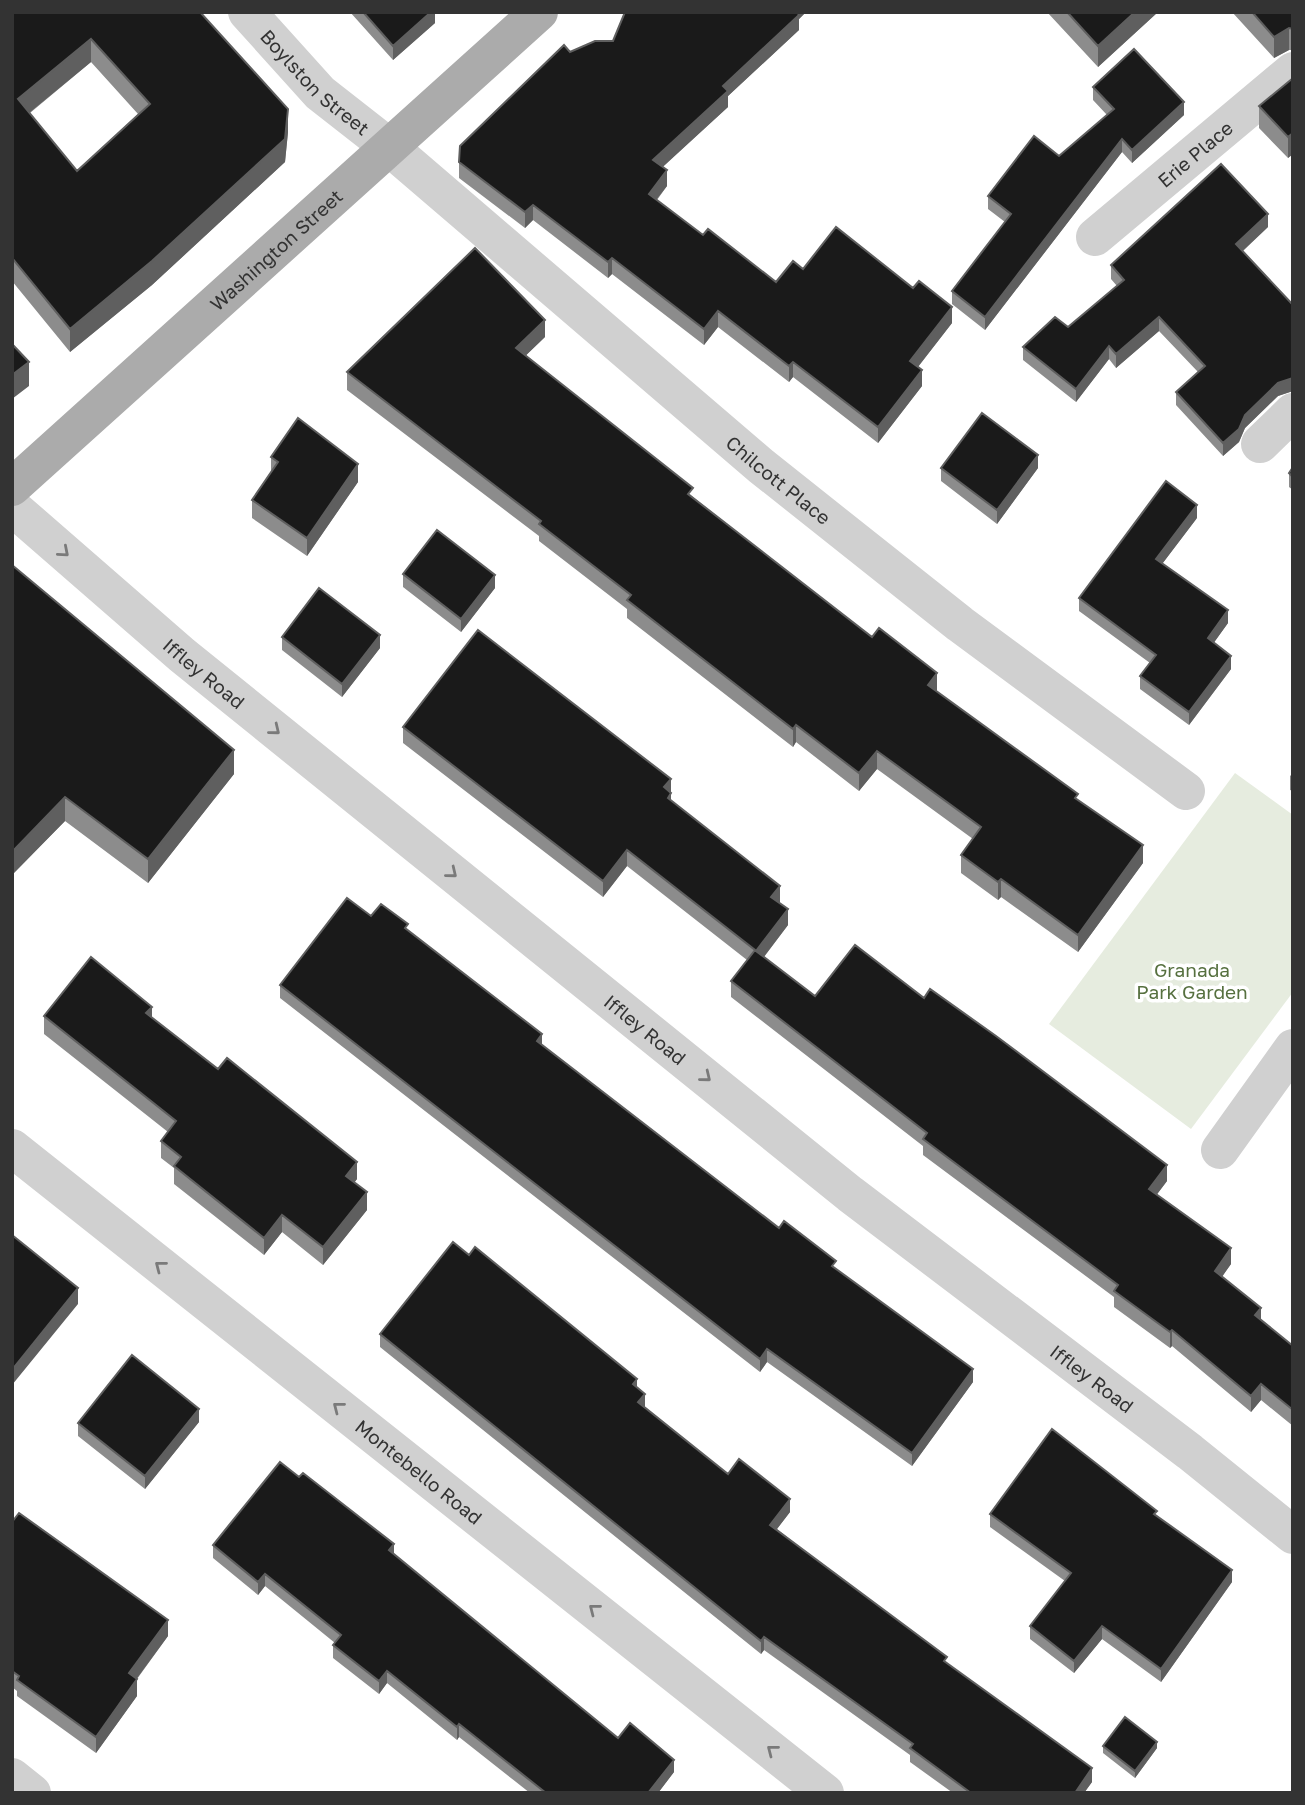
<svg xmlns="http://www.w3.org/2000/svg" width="1305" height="1805" font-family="'Golos Text',sans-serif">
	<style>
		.green { fill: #e6ecdf }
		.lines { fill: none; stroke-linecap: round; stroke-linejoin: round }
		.street { stroke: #d0d0d0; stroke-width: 38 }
		.primary { stroke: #ababab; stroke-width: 38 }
		.wall { fill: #8c8c8c; fill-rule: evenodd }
		.shaded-wall { fill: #5f5f5f }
		.building { fill: #1a1a1a; stroke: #5f5f5f; stroke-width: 2; fill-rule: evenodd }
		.oneway { stroke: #7a7a7a }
		.labels { text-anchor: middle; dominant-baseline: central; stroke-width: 7; stroke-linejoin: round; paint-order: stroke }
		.street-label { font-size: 19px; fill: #333; stroke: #fff }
		.park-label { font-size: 19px; fill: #56703f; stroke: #fff }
	</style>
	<rect width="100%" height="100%" fill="#fff"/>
	<!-- green -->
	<path class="green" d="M1235,773L1293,815V992L1191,1129L1049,1024Z"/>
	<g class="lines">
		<!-- street -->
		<g class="street">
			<path id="s1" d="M247,12L320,93L389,147L761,466L960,624L1186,791"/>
			<path id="s2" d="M1095,237L1293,71"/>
			<path d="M1260,444L1293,412"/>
			<path id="s3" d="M12,507L182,655L850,1194L1190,1452L1293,1535"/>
			<path id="s4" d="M12,1148L825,1793"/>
			<path d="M1220,1150L1293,1048"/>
			<path d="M12,1777L32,1793"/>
		</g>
		<!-- primary -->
		<path class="primary" id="s5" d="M12,487L539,12"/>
	</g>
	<!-- wall -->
	<path class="wall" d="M12,12H200L288,132L285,162L152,285L70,352L12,281ZM91,62L138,114L77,171L30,113Z
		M350,12H435V23L393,60Z
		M625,12H806L799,19V30L728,96V107L662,167L667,186L657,200L703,235L776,282L803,269L952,323L918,367L922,386L878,443L793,377L789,382L718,327L704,345L612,274L608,278L533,220L525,228L459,178V162L570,52L613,41Z
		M1047,12H1158L1098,67Z
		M1232,12H1293V50H1289L1274,58Z
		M1293,78V154L1288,158L1259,128V106Z
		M1093,87L1184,115L1132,163L1122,152L985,330L952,304V291L1005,222L988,209V196L1059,156L1107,115L1093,100Z
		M1268,227L1243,251L1293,305V391L1278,396L1245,428L1239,442L1223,456L1176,405V392L1198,372L1159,331L1116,368L1109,359L1076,402L1023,360V347L1068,327L1117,286L1111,279V265Z
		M545,337L526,355L693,497L937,690L936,692L1078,800L1143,863L1078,952L1001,897L998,900L961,873V855L973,839L877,769L859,791L796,742L793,747L627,618V609L539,541V536L347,390V372Z
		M271,457L358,482L307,556L252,518V500L271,472Z
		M1293,467V490L1289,487V473Z
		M941,468H1038L997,524L941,481Z
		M1197,518L1162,564L1228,623L1214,642L1231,669L1189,725L1140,689V676L1150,663L1079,611V598Z
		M12,565L234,774L148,883L65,821L12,875Z
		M403,574L495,588L461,632L403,587Z
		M282,637L380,648L342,697L282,650Z
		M403,727L671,793V801L780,902L779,903L788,925L764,957L815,996L924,998L1167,1181L1157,1194L1231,1264L1222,1276L1261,1320L1293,1346V1426L1261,1400L1251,1412L1172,1346L1170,1348L1114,1307V1297L923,1155V1146L731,997V981L747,960L627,866L603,897L403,743Z
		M1293,773V791L1290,790V776Z
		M371,916L408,930L542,1045L779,1228L836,1269L973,1382L912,1466L767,1362L760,1372L280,998V985Z
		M44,1016L152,1018L357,1179L354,1183L367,1210L323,1265L282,1232L264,1255L174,1184V1168L161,1158V1141L168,1132L44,1034Z
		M380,1334L637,1388L645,1407L728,1474L790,1512L777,1529L947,1663L1092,1782L1084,1793H953L910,1762V1755L764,1650L761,1654L380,1347Z
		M199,1422L145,1489L78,1436V1423Z
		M990,1514L1157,1516L1232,1582L1161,1682L1102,1639L1074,1673L1030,1639V1626L1065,1581L990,1527Z
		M12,1522L168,1636L137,1679V1696L96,1753L17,1696V1691L12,1687Z
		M213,1545L394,1554L618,1738L674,1772L658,1793H530L459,1737L457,1740L387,1683L379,1694L333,1658V1645L335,1643L265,1586L258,1595L213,1558Z
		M1103,1746L1157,1748L1135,1778L1103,1753Z"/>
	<!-- shaded-wall -->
	<path class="shaded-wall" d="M431,12H435V23L393,60V46Z
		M793,12H806L799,19V30L728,96V107L653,176V160Z
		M1135,12H1158L1098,67V46Z
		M1289,28V50L1274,58V37Z
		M91,39V62L18,122V99Z
		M1184,102V115L1132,163V150Z
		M288,109V132L285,162L152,285L70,352V329Z
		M1293,133V154L1288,158V137Z
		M1122,139V152L985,330V317Z
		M667,170V186L649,209V194Z
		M533,205V220L525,228V212Z
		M1268,214V227L1236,257V244Z
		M612,258V274L608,278V262Z
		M952,307V323L910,377V361Z
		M718,311V327L704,345V329Z
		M1159,317V331L1116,368V354Z
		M545,320V337L516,365V348Z
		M1109,346V359L1076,402V389Z
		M29,362V386L12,399V375Z
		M793,362V377L789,382V366Z
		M922,370V386L878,443V427Z
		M1293,378V391L1278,396L1245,428L1239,442L1223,456V443L1245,415L1278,383Z
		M1038,455V468L997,524V510Z
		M358,464V482L307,556V538Z
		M1197,505V518L1156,572V559Z
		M495,575V588L461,632V619Z
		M1228,610V623L1208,651V638Z
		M380,635V648L342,697V684Z
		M1231,656V669L1189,725V712Z
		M937,673V690L928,703V685Z
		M796,725V742L793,747V729Z
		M234,750V774L148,883V859Z
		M877,751V769L859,791V773Z
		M671,779V809L664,787Z
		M65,797V821L12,875V852Z
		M1143,845V863L1078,952V935Z
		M627,850V866L603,897V881Z
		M1001,879V897L998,900V882Z
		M780,886V902L771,913V897Z
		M788,909V925L756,967V951Z
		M152,1007V1024L146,1013Z
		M542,1034V1047L537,1041Z
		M357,1162V1179L346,1193V1176Z
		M1167,1165V1181L1149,1205V1189Z
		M367,1192V1210L323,1265V1247Z
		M282,1215V1232L264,1255V1238Z
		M1231,1248V1264L1215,1287V1271Z
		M78,1288V1304L12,1385V1370Z
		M1261,1308V1324L1255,1315Z
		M1172,1330V1346L1170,1348V1332Z
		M767,1349V1362L760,1372V1359Z
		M973,1369V1382L912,1466V1453Z
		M637,1379V1392L633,1384Z
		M1261,1384V1400L1251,1412V1396Z
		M645,1394V1408L638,1402Z
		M199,1409V1422L145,1489V1476Z
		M790,1499V1512L770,1538V1525Z
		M394,1544V1556L389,1550Z
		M1232,1570V1582L1161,1682V1669Z
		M265,1574V1586L258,1595V1582Z
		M168,1620V1636L129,1689V1673Z
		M1102,1626V1639L1074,1673V1661Z
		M764,1637V1650L761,1654V1641Z
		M387,1671V1683L379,1694V1681Z
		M137,1679V1696L96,1753V1737Z
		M459,1724V1737L457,1740V1727Z
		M1157,1742V1748L1135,1778V1771Z
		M674,1760V1772L658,1793H648Z
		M1092,1768V1782L1084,1793H1075Z"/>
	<!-- building -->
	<path class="building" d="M12,12H200L288,109L285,139L152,261L70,329L12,258ZM91,39L150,104L77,171L18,99Z
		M363,12H431L393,46Z
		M625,12H797L799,15L723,86L728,91L653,160L667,170L649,194L703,235L708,229L776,282L793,261L803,269L836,227L913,288L919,281L952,307L910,361L922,370L878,427L793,362L789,366L718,311L704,329L612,258L608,262L533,205L525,212L459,162L460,146L564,45L570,52L595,41H613Z
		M1067,12H1135L1098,46Z
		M1252,12H1293V29L1289,28L1274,37Z
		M1134,49L1184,102L1132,150L1122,139L985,317L952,291L1011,214L988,196L1034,136L1059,156L1114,109L1093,87Z
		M1293,78V133L1288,137L1259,106Z
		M1221,164L1268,214L1236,244L1293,305V378L1278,383L1245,415L1239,429L1223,443L1176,392L1205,366L1159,317L1116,354L1109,346L1076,389L1023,347L1055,317L1068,327L1124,280L1111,265Z
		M475,248L545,320L516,348L693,488L688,494L872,637L879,628L937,673L928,685L1078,794L1075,798L1143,845L1078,935L1001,879L998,882L961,855L981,827L877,751L859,773L796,725L793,729L627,600L631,595L539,524L541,521L347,372Z
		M12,344L29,362L12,375Z
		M982,413L1038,455L997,510L941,468Z
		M298,418L358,464L307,538L252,500L278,462L271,457Z
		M1293,467V477L1289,473Z
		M1166,481L1197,505L1156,559L1228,610L1208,638L1231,656L1189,712L1140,676L1156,655L1079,598Z
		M437,530L495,575L461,619L403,574Z
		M12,565L234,750L148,859L65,797L12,852Z
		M319,588L380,635L342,684L282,637Z
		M478,630L671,779L664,787L671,793L668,798L780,886L771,897L788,909L756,951L815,996L855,945L924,998L930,989L996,1036L1167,1165L1149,1189L1231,1248L1215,1271L1261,1308L1255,1315L1293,1346V1410L1261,1384L1251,1396L1172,1330L1170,1332L1114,1291L1118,1285L923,1139L927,1133L731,981L755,950L627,850L603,881L403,727Z
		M347,898L371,916L381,904L408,924L405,928L542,1034L537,1041L779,1228L784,1221L836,1261L832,1266L973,1369L912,1453L767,1349L760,1359L280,985Z
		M91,957L152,1007L146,1013L218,1069L227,1058L357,1162L346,1176L367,1192L323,1247L282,1215L264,1238L174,1166L181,1157L161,1141L176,1121L44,1016Z
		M12,1235L78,1288L12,1370Z
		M453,1242L469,1255L475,1247L637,1379L633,1384L645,1394L638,1402L728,1474L739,1459L790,1499L770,1525L947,1657L944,1661L1092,1768L1075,1793H971L910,1748L913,1744L764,1637L761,1641L380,1334Z
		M132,1355L199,1409L145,1476L78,1423Z
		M1052,1429L1157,1511L1154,1514L1232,1570L1161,1669L1102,1626L1074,1661L1030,1626L1071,1573L990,1514Z
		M280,1462L299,1477L303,1473L394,1544L389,1550L618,1738L630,1723L674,1760L648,1793H546L459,1724L457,1727L387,1671L379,1681L333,1645L341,1635L265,1574L258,1582L213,1545Z
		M19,1513L168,1620L129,1673L137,1679L96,1737L17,1680L19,1676L12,1671V1522Z
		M1125,1717L1157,1742L1135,1771L1103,1746Z"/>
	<!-- one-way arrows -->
	<defs><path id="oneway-chevron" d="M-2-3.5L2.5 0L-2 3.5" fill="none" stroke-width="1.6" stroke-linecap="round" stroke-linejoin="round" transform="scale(1.75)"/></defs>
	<g class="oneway">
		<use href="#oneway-chevron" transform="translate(64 552) rotate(41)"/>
		<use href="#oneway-chevron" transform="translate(275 730) rotate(39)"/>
		<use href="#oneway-chevron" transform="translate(452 873) rotate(39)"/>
		<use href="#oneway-chevron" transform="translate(706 1077) rotate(39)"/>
		<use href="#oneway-chevron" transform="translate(160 1266) rotate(-142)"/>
		<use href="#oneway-chevron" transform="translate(338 1407) rotate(-142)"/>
		<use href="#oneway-chevron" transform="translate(594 1609) rotate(-142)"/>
		<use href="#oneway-chevron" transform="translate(772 1750) rotate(-142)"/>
	</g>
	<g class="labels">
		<!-- street labels -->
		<g class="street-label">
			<text stroke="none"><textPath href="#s1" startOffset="98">Boylston Street</textPath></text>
			<text stroke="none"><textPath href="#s2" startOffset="130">Erie Place</textPath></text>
			<text stroke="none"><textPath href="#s5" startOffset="355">Washington Street</textPath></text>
			<text stroke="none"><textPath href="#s1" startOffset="709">Chilcott Place</textPath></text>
			<text stroke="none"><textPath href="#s3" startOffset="254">Iffley Road</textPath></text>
			<text stroke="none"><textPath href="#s3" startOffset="821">Iffley Road</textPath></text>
			<text stroke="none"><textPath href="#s3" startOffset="1388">Iffley Road</textPath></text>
			<text stroke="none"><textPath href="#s4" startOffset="520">Montebello Road</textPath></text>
		</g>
		<!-- park labels -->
		<g class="park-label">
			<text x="1192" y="969">Granada<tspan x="1192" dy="22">Park Garden</tspan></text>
		</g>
	</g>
	<!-- border -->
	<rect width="1305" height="1805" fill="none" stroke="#333333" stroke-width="28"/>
</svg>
